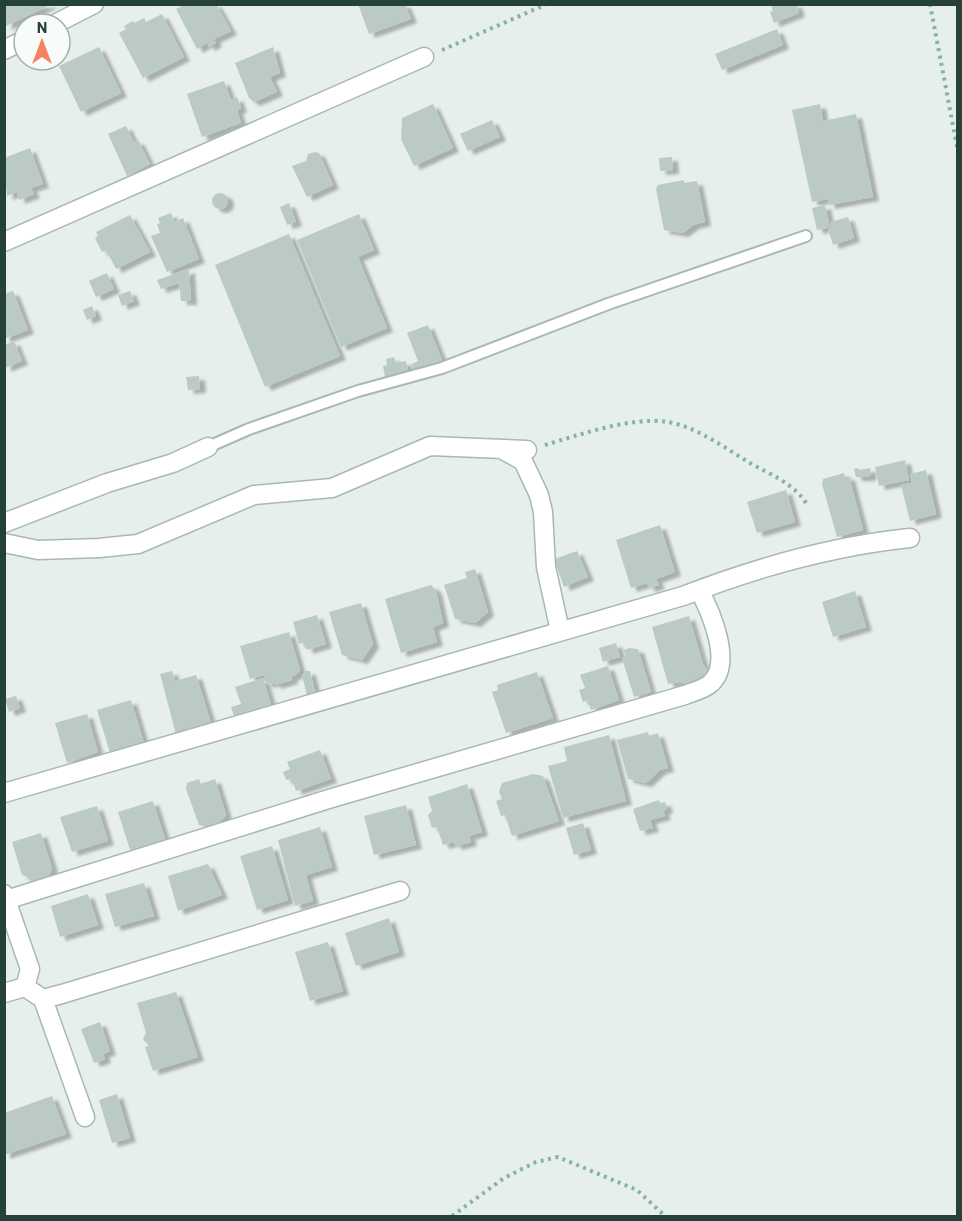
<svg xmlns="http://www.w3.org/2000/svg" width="962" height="1221" font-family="Barlow,sans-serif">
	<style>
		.building { fill: #bbcac4; filter: url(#shadow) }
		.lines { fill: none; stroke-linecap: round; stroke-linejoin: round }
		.service-casing { stroke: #a8b8b2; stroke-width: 14 }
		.minor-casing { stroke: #a8b8b2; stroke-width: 21 }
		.path { stroke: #86b3a5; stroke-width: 4; stroke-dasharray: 3 4.5; stroke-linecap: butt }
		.service { stroke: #fff; stroke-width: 10 }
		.minor { stroke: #fff; stroke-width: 18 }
	</style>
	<defs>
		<filter id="shadow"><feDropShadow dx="6" dy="4" stdDeviation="1.5" flood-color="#0004"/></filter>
	</defs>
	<rect width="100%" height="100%" fill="#e6efeb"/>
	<!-- building -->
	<path class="building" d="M5,4H52L6,26Z
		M185,4H216L231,31L214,39L216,43L209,47L207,43L197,49L176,9Z
		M358,4H405L411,19L369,34Z
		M777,4H796L799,13L774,23L770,12L773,11L771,7Z
		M162,14L184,57L143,78L119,33L126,29L124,26L133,21L135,23L144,18L146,22Z
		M777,29L783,45L722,70L715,54Z
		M99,47L121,93L81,112L59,66Z
		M273,47L280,73L270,77L277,92L254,102L249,98L235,63Z
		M224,81L231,100L237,97L241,108L237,110L241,123L202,137L187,94Z
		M433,104L453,148L414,166L401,139L402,118Z
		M820,104L823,121L856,114L873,197L829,205L828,199L812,202L792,110Z
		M492,120L500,137L468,151L460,134Z
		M126,126L134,142L138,140L150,164L127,176L108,134Z
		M30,148L43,184L31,188L34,194L19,200L17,192L7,196L4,158Z
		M315,152L319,153L333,185L307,197L292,166L306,161L308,154Z
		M672,157L673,170L660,171L659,158Z
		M684,180V183L697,181L705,222L693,225L683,233L664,230L656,189L658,185Z
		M212 201a8 8 0 1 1 16 0a8 8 0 1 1-16 0Z
		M289,203L296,222L287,225L280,207Z
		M825,205L829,223L827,228L817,230L812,208Z
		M171,213L174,222L183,218L199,259L167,272L151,236L160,233L157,224L160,223L158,218Z
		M359,214L374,250L358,257L387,328L341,347L297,240Z
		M130,215L150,252L116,269L106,250L102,252L95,238L98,236L96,232Z
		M848,217L854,238L833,245L828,229L831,222Z
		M289,234L340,356L265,387L215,265Z
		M189,269L191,301H181L179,283L161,289L157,280Z
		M107,273L114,289L96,297L89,281Z
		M13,291L28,330L4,339V294Z
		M130,291L134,301L122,306L118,295Z
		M92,306L96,316L87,320L83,310Z
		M428,325L442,360L414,371L412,364L418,361L407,333Z
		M14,341L22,361L5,368V345Z
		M394,357L396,363L406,361L408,371L385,377L383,366L387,365L386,359Z
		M199,376L200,389L188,390L186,377Z
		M905,460L909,480L879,486L875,467Z
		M859,468V470L870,468L871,474L869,477H856L854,469Z
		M926,470L936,514L910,521L901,485L912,483L910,474Z
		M844,473L845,477L849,476L863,530L837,537L822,484L823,479Z
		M786,490L795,522L757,533L747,502Z
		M660,525L675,572L656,579L659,585L649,588L647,583L631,588L616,540Z
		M577,551L588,577L564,587L554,559Z
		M475,569L488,612L475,623L455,619L444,585L467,578L465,572Z
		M431,585L436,590L443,623L433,627L437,642L401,653L385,599Z
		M855,591L866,627L833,637L822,602Z
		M361,603L373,644L362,660L342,655L329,612Z
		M317,615L326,644L307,650L305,642L299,644L293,622Z
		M689,616L703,664L709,673L693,685L679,682L668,684L652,627Z
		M289,632L300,670L296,675L291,677L292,680L275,685L274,682L267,684L264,675L250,679L240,646Z
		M616,643L620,657L603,662L599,648Z
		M629,648L638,649L651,692L634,697L622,658L625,657L624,650Z
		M608,666L619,700L591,710L588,700L583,702L579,690L585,688L580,675Z
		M172,671L175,681L196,675L211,723L176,734L160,674Z
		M306,671H310L315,692L307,695L302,676Z
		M537,672L553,718L506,733L492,692L498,690L497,685Z
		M263,678L272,708L235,719L231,707L241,704L235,687Z
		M16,696L20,708L9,712L5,699Z
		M131,700L144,743L110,753L97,710Z
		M87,714L98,752L67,763L55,723Z
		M648,732L649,736L658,733L668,768L660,770L646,783L628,779L617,740Z
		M609,735L626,801L563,818L548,766L567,761L564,747Z
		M320,750L331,779L296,791L292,779L286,780L283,772L290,769L287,762Z
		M533,774L543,776L559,821L512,836L505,815L501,816L496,801L502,799L499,792L502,783Z
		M199,779L201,784L215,779L226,815L215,828L199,825L186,789L187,783Z
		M467,784L482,832L469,836L471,842L456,846L454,842L443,845L437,827L432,828L428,815L432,811L428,797Z
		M659,800L660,803L665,802L667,809L663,811L665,816L650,820L653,828L640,831L633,809Z
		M153,801L165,839L130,850L118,812Z
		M406,805L416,845L374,855L364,816Z
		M97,806L108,841L72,852L60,817Z
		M583,823L591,850L574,855L566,828Z
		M320,827L332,867L306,875L313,901L295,906L278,840Z
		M41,833L52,868L48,878L39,881L22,875L12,842Z
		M272,846L288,900L257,910L240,856Z
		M208,864L222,895L178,911L168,876Z
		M144,883L154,916L115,927L105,894Z
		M88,894L98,925L60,937L51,906Z
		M389,918L399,952L356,966L345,933Z
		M328,942L343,991L310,1001L295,952Z
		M176,992L198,1057L153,1071L145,1047L149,1046L143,1039L146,1033L137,1003Z
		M100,1022L110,1051L103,1054L105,1059L94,1063L81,1029Z
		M117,1094L130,1138L112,1143L99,1100Z
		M52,1096L66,1134L4,1155V1113Z"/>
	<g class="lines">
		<!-- service casing -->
		<g class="service-casing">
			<path id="service" d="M208,447L249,429L358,391L442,368L608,304L806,236"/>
		</g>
		<!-- minor casing -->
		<g class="minor-casing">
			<path id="minor" d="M55,24L94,4
				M4,50L24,40
				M4,242L424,57
				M503,450L523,461L539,495L543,512L546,567L560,631
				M4,523L107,483L173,463L208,447
				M4,543L38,550L99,548L138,544L254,495L332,488L430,446L527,450
				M4,793L683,596C755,568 832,546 910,538
				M4,894L30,969L25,987
				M6,900L332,798L685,695C693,692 705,689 711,683C733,663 711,612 699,590
				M4,993L25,987L43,999L62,994L400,891
				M43,999L85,1117"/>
		</g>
		<!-- path -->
		<path class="path" d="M930,4L958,152
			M442,50L547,4
			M545,445C579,435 632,416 668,422C697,427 725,448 750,463C771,475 792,482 806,503
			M452,1216L504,1178L536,1162L558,1157L637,1190L665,1216"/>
		<!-- service -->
		<use href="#service" class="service"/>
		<!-- minor -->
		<use href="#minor" class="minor"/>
	</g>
	<!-- border -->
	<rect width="962" height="1221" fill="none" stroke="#24423a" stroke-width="12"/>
	<!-- north arrow -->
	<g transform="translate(42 42)"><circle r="28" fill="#f7fbf9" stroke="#a3b1ad" stroke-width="1.5"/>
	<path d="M0-4.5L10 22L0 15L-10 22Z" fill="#f4845f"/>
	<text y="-9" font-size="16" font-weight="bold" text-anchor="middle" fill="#24423a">N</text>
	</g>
</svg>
